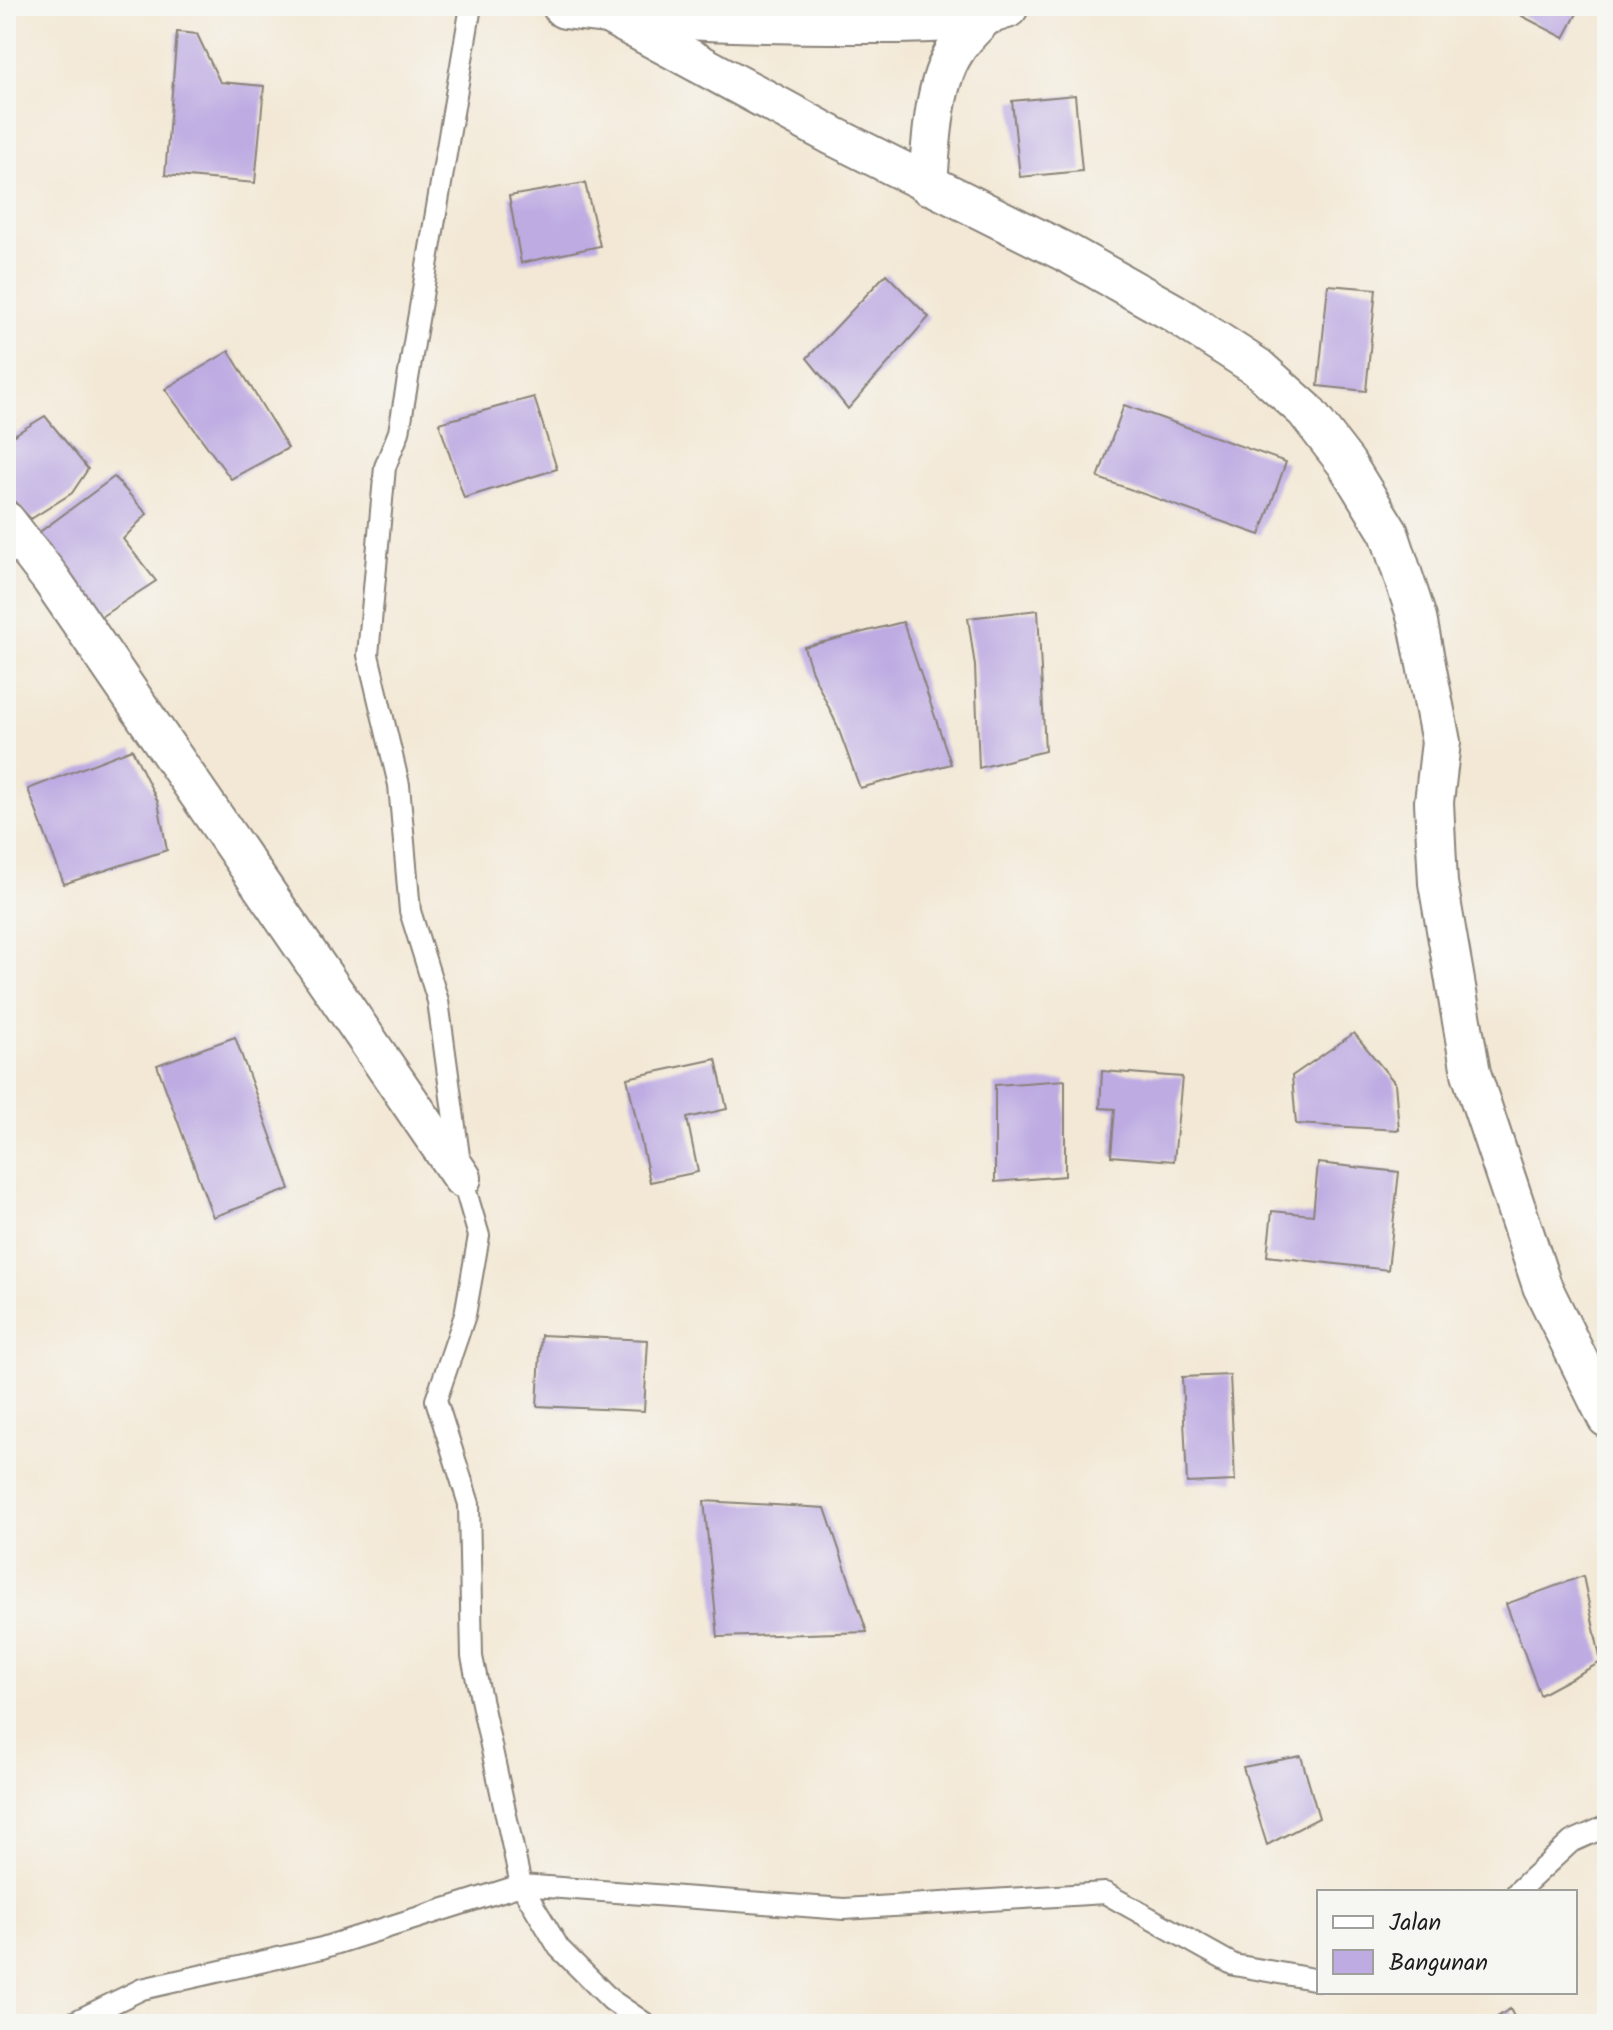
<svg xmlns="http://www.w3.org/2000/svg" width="1613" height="2030" font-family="Kalam,sans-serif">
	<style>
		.building { fill: #bdabe2 }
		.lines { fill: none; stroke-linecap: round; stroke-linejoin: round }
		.lane-casing { stroke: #888278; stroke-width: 24 }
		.street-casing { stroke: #888278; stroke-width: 42 }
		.primary-casing { stroke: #888278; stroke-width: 48 }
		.lane { stroke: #fff; stroke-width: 20 }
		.street { stroke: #fff; stroke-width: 38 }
		.primary { stroke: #fff; stroke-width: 44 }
	</style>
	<rect width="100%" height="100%" fill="#f6f6f2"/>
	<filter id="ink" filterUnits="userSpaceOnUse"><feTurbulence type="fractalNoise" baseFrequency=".0125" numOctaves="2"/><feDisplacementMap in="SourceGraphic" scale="16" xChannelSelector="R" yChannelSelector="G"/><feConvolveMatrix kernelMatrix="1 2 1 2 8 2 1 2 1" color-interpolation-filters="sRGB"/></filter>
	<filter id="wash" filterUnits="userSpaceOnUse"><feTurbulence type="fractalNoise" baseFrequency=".006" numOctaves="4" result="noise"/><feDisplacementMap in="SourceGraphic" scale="32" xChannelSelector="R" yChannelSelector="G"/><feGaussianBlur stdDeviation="1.8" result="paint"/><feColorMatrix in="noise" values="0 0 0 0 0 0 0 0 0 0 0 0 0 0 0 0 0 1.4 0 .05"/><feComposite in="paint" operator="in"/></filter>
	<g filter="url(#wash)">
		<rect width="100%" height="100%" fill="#f3e8d5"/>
		<g id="blocks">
			<!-- building -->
			<path class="building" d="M1527,6H1581L1564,38L1522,16Z
				M177,32L197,34L220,82L264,86L255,183L165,175Z
				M1075,95L1082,171L1020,177L1012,101Z
				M585,183L600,246L521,263L509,196Z
				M886,274L929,317L848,409L807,358Z
				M1328,285L1376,289L1366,391L1318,386Z
				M229,351L288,448L231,479L165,389Z
				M534,397L557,469L464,498L439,423Z
				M1124,405L1286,462L1260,535L1098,478Z
				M45,416L88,469L72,493L31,519L6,493V440Z
				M114,477L147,514L123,539L156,581L99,618L33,537Z
				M1038,610L1045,751L979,768L975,666L968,618Z
				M903,622L951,764L860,788L837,725L812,672L804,647Z
				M132,749L158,802L167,850L64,884L28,789Z
				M1354,1033L1395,1083L1399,1130L1296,1124L1292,1076Z
				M235,1037L290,1189L213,1217L157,1065Z
				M716,1059L727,1109L687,1118L698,1172L650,1182L627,1078Z
				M1102,1071L1182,1077L1174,1161L1111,1156L1115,1109L1100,1108Z
				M1065,1080V1176L995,1182V1085Z
				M1318,1163L1399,1172L1388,1270L1267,1256L1272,1211L1313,1215Z
				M541,1335L648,1340L644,1411L537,1406Z
				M1230,1375L1235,1481L1187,1483L1182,1377Z
				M704,1501L825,1508L867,1632L718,1637Z
				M1583,1576L1601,1662L1540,1695L1506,1604Z
				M1301,1756L1319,1818L1267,1845L1243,1767Z
				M1510,2009L1518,2024H1486Z"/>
		</g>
	</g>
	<g filter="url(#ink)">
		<use href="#blocks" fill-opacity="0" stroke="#888278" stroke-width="2"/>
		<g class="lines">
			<!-- lane casing -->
			<g class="lane-casing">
				<path id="lane" d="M471,6L399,432L385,467L368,655L399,785L410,911L438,1001L462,1178L479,1236L465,1315L436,1400L469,1504L472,1657L521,1885L559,1948L611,2000L646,2024
					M1517,1892L1571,1842L1607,1826
					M70,2024L142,1989L322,1948L521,1885L844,1909L1105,1893L1234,1965L1319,1980"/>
			</g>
			<!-- street casing -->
			<g class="street-casing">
				<path id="street" d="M604,12L833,136L1069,254L1174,313L1257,367L1305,410L1346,463L1389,533L1417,618L1441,742L1434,802L1438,883L1471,1073L1542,1286L1607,1418
					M928,185C931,146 933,84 955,51C963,37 977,25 988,13
					M6,521L51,579L462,1178"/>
			</g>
			<!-- primary casing -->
			<g class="primary-casing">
				<path id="primary" d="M565,6C662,19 762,21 860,21C907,21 960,23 1006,6"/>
			</g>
			<!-- lane -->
			<use href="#lane" class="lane"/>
			<!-- street -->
			<use href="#street" class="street"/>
			<!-- primary -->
			<use href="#primary" class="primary"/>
		</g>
	</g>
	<!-- margin -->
	<rect width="1613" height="2030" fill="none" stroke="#f6f6f2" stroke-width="32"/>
	<!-- legend -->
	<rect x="1317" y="1890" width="260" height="104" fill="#f6f6f2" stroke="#9f9f9c" stroke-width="2"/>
	<rect x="1333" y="1916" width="40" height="12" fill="#ffffff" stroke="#9f9f9c" stroke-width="2"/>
	<text x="1389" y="1930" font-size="24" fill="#1c1c1c">Jalan</text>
	<rect x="1333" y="1950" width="40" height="24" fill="#bdabe2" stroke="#9f9f9c" stroke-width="2"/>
	<text x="1389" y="1970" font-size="24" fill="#1c1c1c">Bangunan</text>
</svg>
